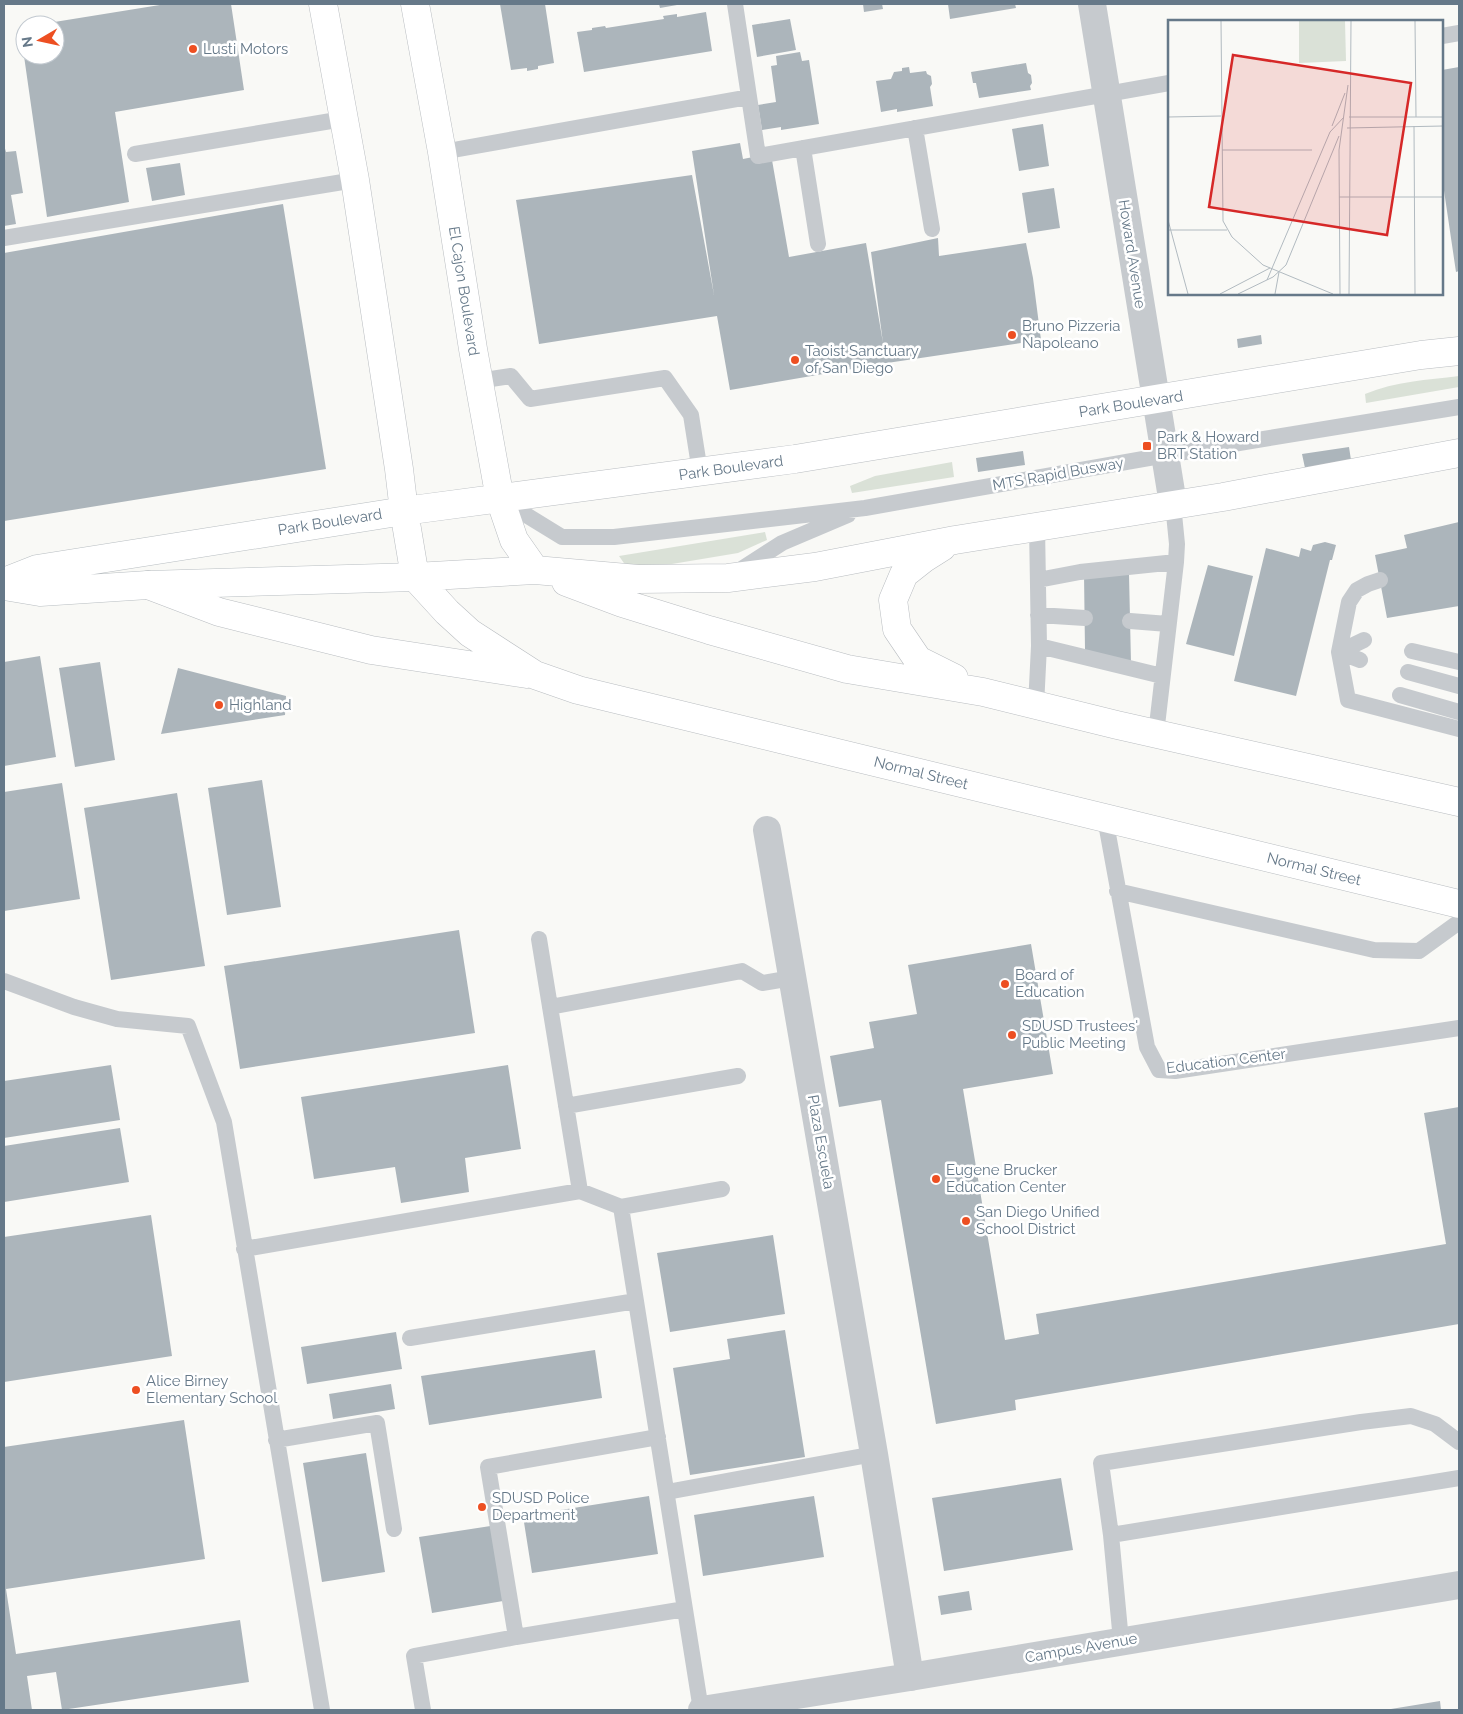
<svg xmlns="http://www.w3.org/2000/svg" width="1463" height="1714" font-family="Raleway,sans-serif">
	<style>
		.green { fill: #dae1d7 }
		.building { fill: #acb5bb }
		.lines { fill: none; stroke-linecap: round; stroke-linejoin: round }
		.secondary-casing { stroke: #b8bec2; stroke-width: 29 }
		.primary-casing { stroke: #b9bdc1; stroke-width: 29 }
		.service { stroke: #c6cace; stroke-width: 16 }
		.minor { stroke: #c6cace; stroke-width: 28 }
		.tertiary { stroke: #c6cace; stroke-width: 28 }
		.secondary { stroke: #fff; stroke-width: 28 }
		.primary { stroke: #fff; stroke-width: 28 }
		.poi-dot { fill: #ed4f22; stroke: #fff; stroke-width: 2 }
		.labels { text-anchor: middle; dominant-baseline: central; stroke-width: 5; stroke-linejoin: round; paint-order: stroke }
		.poi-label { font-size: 15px; fill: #667989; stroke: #fff; text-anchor: start }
		.street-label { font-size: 15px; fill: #667989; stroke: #fff }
		.inset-road { fill: none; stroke: #b1bac0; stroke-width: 1 }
		.view { fill: #d62828; fill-opacity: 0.15; stroke: #d62828; stroke-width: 2.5 }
		.inset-edge { fill: none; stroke: #667989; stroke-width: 2.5 }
	</style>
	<rect width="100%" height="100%" fill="#f9f9f6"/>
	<!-- green -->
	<path class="green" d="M1459,376V387L1366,403L1365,394C1396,381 1427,380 1459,376Z
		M952,462L954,477L852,493L850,486L875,476Z
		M765,532L767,540L738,553L636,570L626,566L619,556Z"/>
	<!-- building -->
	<path class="building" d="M166,4H231L244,90L115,112L129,202L47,217L20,28L25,27V55H55V25L42,24Z
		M500,4H545L554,63L538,66V69L527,71V68L511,70Z
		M659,4H677V5L660,8Z
		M863,4H882L883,9L864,12Z
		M948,4H1015L1016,8L950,19Z
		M706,12L712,51L584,72L577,32L592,30V28L605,26L606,28L664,19L663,16L677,14V17Z
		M790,19L796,50L757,57L752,25Z
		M800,52L802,61L809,60L819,124L781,130V127L762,130L758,105L776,102L771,66L777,65L776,56Z
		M1026,63L1028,73L1031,75L1032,83L1030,86L1031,90L979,98L976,83H973L971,72Z
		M909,67L910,73L926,71L927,74L931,76L932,84L930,87L933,106L897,112V109L881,112L876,81L891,79L894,72L902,71V68Z
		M1459,67V271L1456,272L1442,177V70Z
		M1043,124L1049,166L1019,171L1012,129Z
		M740,143L743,159L758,156L772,160L789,257L866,243L883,343L871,252L938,238L939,256L1026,243L1033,278L1041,340L887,363L730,390L717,316L539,344L516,200L692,175L714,295L692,151Z
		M4,145L6,152L16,151L23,193L11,195L16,224L4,226Z
		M180,163L185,195L152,201L146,168Z
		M1054,188L1060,228L1028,233L1022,193Z
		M283,204L326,469L4,521V253Z
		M1261,335L1262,344L1238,348L1237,339Z
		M1349,447L1351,460L1305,468L1302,454Z
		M1023,451L1025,465L978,472L976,458Z
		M1459,522V606L1387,618L1375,555L1407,548L1404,535Z
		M1325,542L1336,545L1332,560H1330L1296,696L1234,681L1266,548L1299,557L1301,548L1311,551L1313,545Z
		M1208,565L1253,576L1234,656L1186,644Z
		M1084,574H1129L1131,663L1085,650Z
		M40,656L56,757L4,766V662Z
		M100,662L115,760L75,767L59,668Z
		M178,668L286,696L285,715L161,734Z
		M262,780L281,907L227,915L208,788Z
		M62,783L80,899L4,911V792Z
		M177,793L205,966L111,980L84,808Z
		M459,930L475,1033L240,1069L224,966Z
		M1031,944L1053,1074L963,1089L1005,1340L1039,1334L1036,1314L1446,1244L1424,1113L1459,1107V1324L1015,1400L1016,1410L936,1424L881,1100L839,1107L830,1056L874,1048L869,1022L917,1014L908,965Z
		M111,1065L120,1120L4,1138V1081Z
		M508,1065L521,1149L465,1158L469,1192L401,1203L395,1167L314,1179L301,1097Z
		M120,1128L129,1182L4,1202V1146Z
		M151,1215L172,1356L4,1382V1237Z
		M773,1235L785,1314L670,1332L657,1253Z
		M785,1330L805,1457L690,1475L673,1368L730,1359L727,1339Z
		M396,1332L402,1369L307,1384L301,1347Z
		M595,1350L602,1398L429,1425L421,1376Z
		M391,1384L395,1409L333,1419L329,1394Z
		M184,1420L205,1559L6,1589L16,1654L240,1620L249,1682L62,1710L56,1672L27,1676L32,1710H4V1447Z
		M366,1453L385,1572L322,1582L303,1463Z
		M1061,1478L1073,1550L944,1571L932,1498Z
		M649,1496L658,1554L532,1573L523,1516Z
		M814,1496L824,1557L703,1576L694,1515Z
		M497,1525L509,1600L432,1613L419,1537Z
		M969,1591L972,1610L941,1615L938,1596Z
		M1440,1701L1441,1710H1391V1709Z"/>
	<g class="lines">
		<!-- secondary casing -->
		<g class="secondary-casing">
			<path id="secondary" d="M4,582L37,569L404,511
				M4,586L40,592L148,585L415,577"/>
		</g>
		<!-- primary casing -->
		<g class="primary-casing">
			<path id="primary" d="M323,4L355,180L399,469L404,511L415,577
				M415,4L442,152L473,349L500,499L514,540L535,570
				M404,511L795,459L1421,355L1459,351
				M942,547L923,559L904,574L893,600L897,629L918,660L954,678
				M415,577L447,612L470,633L535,675L578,690L1459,904
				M415,577L535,570L638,579L728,578L815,567L955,540L1223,497L1459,453
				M566,582L622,603L709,630L847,669L983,692L1117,725L1459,802
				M148,585L219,612L371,650L527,674"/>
		</g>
		<!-- service -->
		<path class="service" d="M735,4L758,156L1169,83
			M1442,36L1459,33
			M915,128L932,229
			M803,148L818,244
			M442,152L749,97
			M135,154L343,119
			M4,238L355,180
			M478,381L511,376L530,399L665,378L691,415L700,472
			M500,499L562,537H614L865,508L1166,455L1459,407
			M737,572L782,543L848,515
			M1038,580L1080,572L1176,562
			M1380,580L1368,584L1357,590L1349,602L1339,652L1348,700L1459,729
			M1038,615L1085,618
			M1130,621L1168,624
			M1039,646L1162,676
			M1412,651L1459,662
			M1339,652L1364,640
			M1339,652L1360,660
			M1408,672L1459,686
			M1400,695L1459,712
			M1036,706L1039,646L1037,526
			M1156,734L1176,562L1177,544L1173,504
			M1105,818L1147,1047L1159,1070L1175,1071L1459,1028
			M1117,891L1374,950L1419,951L1459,922
			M539,939L580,1191
			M4,981L74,1007L117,1019L188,1026L224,1122L322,1710
			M550,1007L742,971L762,983L792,978
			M566,1106L738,1076
			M244,1249L580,1191L621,1207
			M410,1338L636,1301
			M658,1437L488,1467L516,1637L685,1609
			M276,1440L377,1423L394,1529
			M667,1492L874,1454
			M1111,1535L1459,1478
			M1121,1641L1111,1535L1101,1463L1361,1422L1411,1416L1435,1424L1459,1442
			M423,1710L414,1656L516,1637
			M701,1710L621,1207L722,1189"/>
		<!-- minor -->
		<path class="minor" d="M767,830L874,1454L910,1677"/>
		<!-- tertiary -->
		<path class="tertiary" d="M1092,4L1173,504
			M702,1710L910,1677L1459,1585"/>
		<!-- secondary -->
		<use href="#secondary" class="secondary"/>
		<!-- primary -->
		<use href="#primary" class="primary"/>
	</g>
	<!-- markers -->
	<g class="poi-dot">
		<circle cx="193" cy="49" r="5"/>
		<circle cx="1012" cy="335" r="5"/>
		<circle cx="795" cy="360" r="5"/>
		<rect x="1142" y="441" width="10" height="10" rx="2.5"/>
		<circle cx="219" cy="705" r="5"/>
		<circle cx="1005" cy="984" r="5"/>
		<circle cx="1012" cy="1035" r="5"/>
		<circle cx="936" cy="1179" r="5"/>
		<circle cx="966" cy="1221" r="5"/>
		<circle cx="136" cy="1390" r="5"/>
		<circle cx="482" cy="1507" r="5"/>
	</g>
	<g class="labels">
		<!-- poi labels -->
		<g class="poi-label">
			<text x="203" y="49">Lusti Motors</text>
			<text x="1022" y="326">Bruno Pizzeria<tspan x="1022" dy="17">Napoleano</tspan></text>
			<text x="805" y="351">Taoist Sanctuary<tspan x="805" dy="17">of San Diego</tspan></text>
			<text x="1157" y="437">Park &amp; Howard<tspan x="1157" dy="17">BRT Station</tspan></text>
			<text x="229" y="705">Highland</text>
			<text x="1015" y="975">Board of<tspan x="1015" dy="17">Education</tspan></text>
			<text x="1022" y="1026">SDUSD Trustees'<tspan x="1022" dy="17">Public Meeting</tspan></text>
			<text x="946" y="1170">Eugene Brucker<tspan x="946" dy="17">Education Center</tspan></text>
			<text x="976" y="1212">San Diego Unified<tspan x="976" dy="17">School District</tspan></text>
			<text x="146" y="1381">Alice Birney<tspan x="146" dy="17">Elementary School</tspan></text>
			<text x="492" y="1498">SDUSD Police<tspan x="492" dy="17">Department</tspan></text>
		</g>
		<!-- street labels -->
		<g class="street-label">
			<text transform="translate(1132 254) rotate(81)">Howard Avenue</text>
			<text transform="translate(464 291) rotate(81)">El Cajon Boulevard</text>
			<text transform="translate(1131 404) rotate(-9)">Park Boulevard</text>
			<text transform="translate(731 468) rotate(-8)">Park Boulevard</text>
			<text transform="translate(1058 474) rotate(-10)">MTS Rapid Busway</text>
			<text transform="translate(330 522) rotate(-9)">Park Boulevard</text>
			<text transform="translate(921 773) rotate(14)">Normal Street</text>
			<text transform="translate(1314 869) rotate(14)">Normal Street</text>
			<text transform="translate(1226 1061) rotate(-7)">Education Center</text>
			<text transform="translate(821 1142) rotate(80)">Plaza Escuela</text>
			<text transform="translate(1081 1648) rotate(-10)">Campus Avenue</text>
		</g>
	</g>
	<!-- overview -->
	<g transform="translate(1168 20)">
		<rect width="275" height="275" fill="#f9f9f6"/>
		<path d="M131,1H177L178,41L131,43Z" fill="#dae1d7"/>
		<path class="inset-road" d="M53,1L55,201L64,217L95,245L165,274M247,1L248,97M0,97L53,96M181,97H275M164,106L177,73M246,106L247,274M179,108L275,106M54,130H144M171,177H275M0,200L20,274M1,210H59M99,260L162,112L176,97M52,274L102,248M70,274L105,257L118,245L171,116M107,274L111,252M172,274L171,130L180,65M181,274L183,1"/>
		<path class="view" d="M65,35L243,63L219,215L41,187Z"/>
		<rect width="275" height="275" class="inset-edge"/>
	</g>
	<!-- border -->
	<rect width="1463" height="1714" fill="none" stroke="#667989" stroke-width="10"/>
	<!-- north arrow -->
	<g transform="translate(40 40) rotate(261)"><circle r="24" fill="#ffffff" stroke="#c2c9d0"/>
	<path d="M0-4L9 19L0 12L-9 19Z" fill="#ed4f22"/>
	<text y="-8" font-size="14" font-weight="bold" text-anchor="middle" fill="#667989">N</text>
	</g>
</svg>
